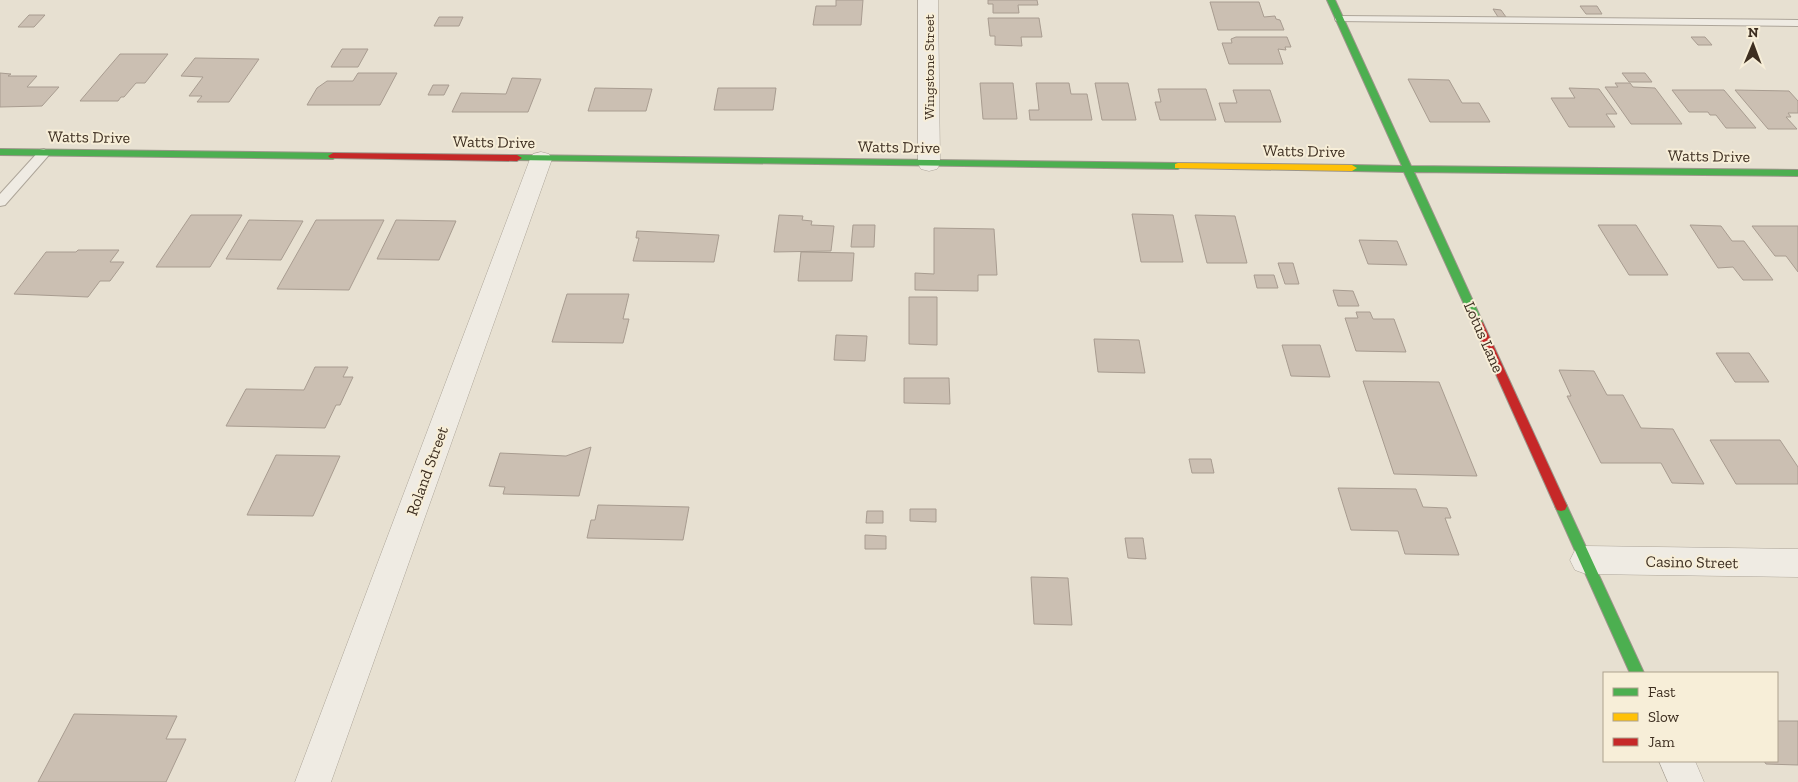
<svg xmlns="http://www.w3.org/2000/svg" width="1798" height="782" font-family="'Zilla Slab',serif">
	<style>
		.building { fill: #cbbfb2; stroke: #a89c90 }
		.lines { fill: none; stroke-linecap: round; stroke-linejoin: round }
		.lane-casing { stroke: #ada599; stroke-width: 2 }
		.street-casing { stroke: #ada599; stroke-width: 1 }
		.fast-casing { stroke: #9c958a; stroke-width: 2 }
		.slow-casing { stroke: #9c958a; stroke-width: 2 }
		.jam-casing { stroke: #9c958a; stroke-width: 2 }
		.lane { fill: #efebe3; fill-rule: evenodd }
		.street { fill: #efebe3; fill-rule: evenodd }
		.fast { fill: #4caf50; fill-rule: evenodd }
		.slow { fill: #ffc107; fill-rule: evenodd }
		.jam { fill: #c62828; fill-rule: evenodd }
		.labels { text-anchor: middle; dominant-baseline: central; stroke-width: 4; stroke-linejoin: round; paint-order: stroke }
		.far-street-label { font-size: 14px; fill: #3d2e20; stroke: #f7eed8 }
		.street-label { font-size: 16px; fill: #3d2e20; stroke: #f7eed8 }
	</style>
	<rect width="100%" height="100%" fill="#e7e0d1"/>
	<!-- building -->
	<path class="building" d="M836,0H863L861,25H813L816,6H836Z
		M988,0H1037L1038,5H1018L1019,13H993V4H988Z
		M1210,2H1259L1264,17L1275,16L1276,19L1280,20L1284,30H1218Z
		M1580,6H1597L1602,14H1586Z
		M1493,9L1501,10L1506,17H1498Z
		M29,15H45L34,27H18Z
		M439,17H463L459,26H434Z
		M988,18H1039L1042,37H1021L1022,46L995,45V36H990Z
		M1236,37H1287L1291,47H1285L1286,50L1278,49L1283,64H1229L1222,43H1232L1231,39Z
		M1691,37H1705L1712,45H1698Z
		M342,49H368L358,67H331Z
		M120,54H168L145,83H136L124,97H121L118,101H80Z
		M195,58L259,59L229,102H197L202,96H189L203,77L181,76Z
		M0,73L11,74L8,76H37L27,87H59L42,106L0,107Z
		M358,73H397L380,105H307L317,88L327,81H353Z
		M1622,73H1645L1652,82H1629Z
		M512,78L541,79L528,112H452L461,93L506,94Z
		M1408,79L1449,80L1462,103H1479L1490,122H1430Z
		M980,83H1013L1017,119H983Z
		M1036,83H1069L1071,94H1087L1092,120H1030L1029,110H1039Z
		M1095,83H1128L1136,120H1102Z
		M1615,83H1630L1633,87L1655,88L1682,124H1631L1605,87H1618Z
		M433,85H449L444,95H428Z
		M595,88L652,89L646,111H588Z
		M718,88H776L773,110H714Z
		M1569,88L1599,89L1617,114H1606L1615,127H1569L1551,98H1575Z
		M1158,89H1206L1216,120H1160L1155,102H1161Z
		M1233,90H1270L1281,122H1225L1219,103H1237Z
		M1672,90H1724L1756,128H1726L1716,115H1710L1708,112H1689Z
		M1735,90L1789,91L1798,101V113H1788L1791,117H1786L1797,129H1768Z
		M1132,214L1173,215L1183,262H1141Z
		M191,215H242L210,267H156Z
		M779,215L803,216L802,220L812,221L811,225L834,226L831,251L774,252Z
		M1195,215L1235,216L1247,263H1207Z
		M249,220L303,221L281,260L226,259Z
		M316,220H384L349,290L277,289Z
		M396,220L456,221L439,260L377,259Z
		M853,225H875L874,247H851Z
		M1598,225H1636L1668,275H1629Z
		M1690,225L1721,226L1732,241H1744L1773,280H1743L1733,267L1718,268Z
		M1752,226H1798V272L1786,256H1775Z
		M934,228L994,229L997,275H978V291L915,290V273L934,274Z
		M637,231L719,235L714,262L633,261L639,238H636Z
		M1359,240L1397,241L1407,265L1368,264Z
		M78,250H119L110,262H124L110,281H100L88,297L14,294L46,252H76Z
		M801,252L854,253L852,281H798Z
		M1278,263H1293L1299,284H1285Z
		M1254,275H1274L1278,288H1257Z
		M1333,290L1353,291L1359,306H1338Z
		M567,294H629L623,319H629L623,343L552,342Z
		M909,297H937V345L909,344Z
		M1356,312H1370L1373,319H1394L1406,352L1356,351L1345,318H1358Z
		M836,335L867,336L865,361L834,360Z
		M1094,339L1139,340L1145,373L1098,372Z
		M1282,345H1320L1330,377L1291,376Z
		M1716,353H1749L1769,382H1735Z
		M315,367H348L343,377H353L340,405H336L325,428L226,426L246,389L304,390Z
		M1559,370L1594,371L1607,395H1623L1641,428L1673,429L1704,484L1672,483L1661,463H1601L1567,396H1571Z
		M904,378H949L950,404L904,403Z
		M1363,381L1439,382L1477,476L1394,474Z
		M1710,440H1780L1798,467V484H1736Z
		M591,447L579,496L503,494L505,487L489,486L500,453L566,456Z
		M276,455L340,456L313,516L247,515Z
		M1189,459H1211L1214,473H1192Z
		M1338,488L1416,489L1423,507L1447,508L1451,518H1445L1459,555L1405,554L1398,531L1351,530Z
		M598,505L689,507L683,540L587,538L591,520H595Z
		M910,509H936V522L910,521Z
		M867,511H883V523H866Z
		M865,535L886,536V549H865Z
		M1125,538H1143L1146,559L1128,558Z
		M1031,577L1068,578L1072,625L1034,624Z
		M74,714L177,716L166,739H186L166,782H38Z
		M1777,721H1798V765L1766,764L1764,761H1777Z"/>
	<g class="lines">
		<!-- lane casing -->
		<g class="lane-casing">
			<path id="lane" d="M1340,16L1798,20V26L1336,21L1335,19L1336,17Z
				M44,149L50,153L48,156L5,205L0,206V194L40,150Z"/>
		</g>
		<!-- street casing -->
		<g class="street-casing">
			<path id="street" d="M918,0H938L940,164L937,169L929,171L921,169L918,164Z
				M541,152L549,154L552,159L331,782H295L530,159L533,154Z
				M1586,546L1798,549V577L1586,574L1575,570L1570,560L1575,550Z
				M1659,761H1695L1704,782H1668Z"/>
		</g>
		<!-- fast casing -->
		<g class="fast-casing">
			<path id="fast" d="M1327,0H1335L1411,166L1798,170V176L1414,172L1483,323L1478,327L1474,326L1404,172L1352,171L1347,168L1352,165L1402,166Z
				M0,149L333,153L338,156L333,159L0,155Z
				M517,155L1178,163L1183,166L1178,169L514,160L512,158Z
				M1561,501L1565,502L1567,506L1644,673H1630L1555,506L1557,502Z"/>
		</g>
		<!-- slow casing -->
		<g class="slow-casing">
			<path id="slow" d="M1178,163L1352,165L1357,168L1352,171L1175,168V164Z"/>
		</g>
		<!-- jam casing -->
		<g class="jam-casing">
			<path id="jam" d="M333,153L517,155L522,158L517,161L330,158L328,156Z
				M1478,319L1483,323L1567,506L1565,510L1561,511L1557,510L1555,506L1473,323Z"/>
		</g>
		<!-- lane -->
		<use href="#lane" class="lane"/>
		<!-- street -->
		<use href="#street" class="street"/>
		<!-- fast -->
		<use href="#fast" class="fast"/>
		<!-- slow -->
		<use href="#slow" class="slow"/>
		<!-- jam -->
		<use href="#jam" class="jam"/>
	</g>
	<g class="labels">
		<!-- far-street labels -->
		<g class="far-street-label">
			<text transform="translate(929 67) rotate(-90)">Wingstone Street</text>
		</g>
		<!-- street labels -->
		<g class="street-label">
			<text transform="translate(89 137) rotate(1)">Watts Drive</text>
			<text transform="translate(494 142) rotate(1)">Watts Drive</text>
			<text transform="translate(899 147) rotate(1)">Watts Drive</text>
			<text transform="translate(1304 151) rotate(1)">Watts Drive</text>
			<text transform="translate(1709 156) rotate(1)">Watts Drive</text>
			<text transform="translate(1484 337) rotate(66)">Lotus Lane</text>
			<text transform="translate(427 471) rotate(-70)">Roland Street</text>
			<text transform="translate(1692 562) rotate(1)">Casino Street</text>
		</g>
	</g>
	<!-- legend -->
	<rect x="1603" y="672" width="175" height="90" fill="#f7eed8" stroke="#ada18e"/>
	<rect x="1613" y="688" width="25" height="8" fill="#4caf50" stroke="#ada18e"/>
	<text x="1648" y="697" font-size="15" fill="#3d2e20">Fast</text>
	<rect x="1613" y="713" width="25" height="8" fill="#ffc107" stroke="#ada18e"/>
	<text x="1648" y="722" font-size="15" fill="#3d2e20">Slow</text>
	<rect x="1613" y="738" width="25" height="8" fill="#c62828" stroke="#ada18e"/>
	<text x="1648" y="747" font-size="15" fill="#3d2e20">Jam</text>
	<!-- north arrow -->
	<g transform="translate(1753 45) rotate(1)" stroke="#f7eed8" stroke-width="4" paint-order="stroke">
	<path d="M0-4L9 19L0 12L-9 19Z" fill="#3d2e20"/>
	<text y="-8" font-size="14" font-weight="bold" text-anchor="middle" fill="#3d2e20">N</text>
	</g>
</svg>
